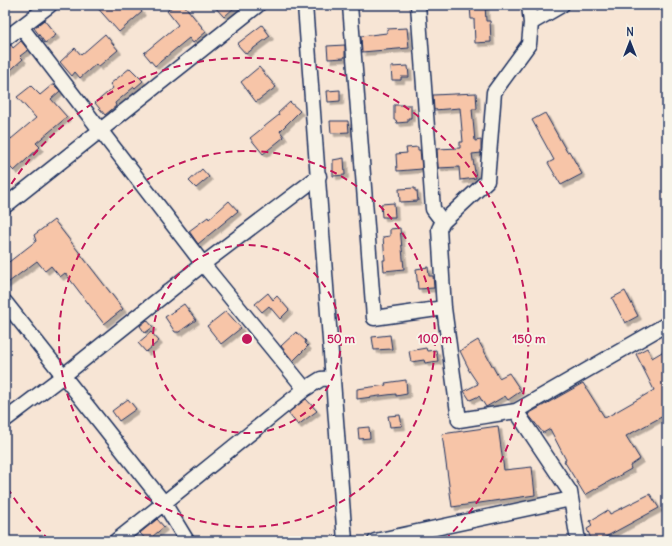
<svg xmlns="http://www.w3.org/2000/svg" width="672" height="546" font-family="Delius,sans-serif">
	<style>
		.building { fill: #f7c5a8; stroke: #1b2f5e; filter: url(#shadow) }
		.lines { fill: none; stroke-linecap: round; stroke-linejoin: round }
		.minor-casing { stroke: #1b2f5e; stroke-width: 17 }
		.minor { stroke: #f7f3e8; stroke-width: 14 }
		.ring { fill: none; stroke: #c2185b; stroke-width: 2; stroke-dasharray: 7 5 }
		.centre { fill: #c2185b; stroke: #f7f3e8; stroke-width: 2 }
		.ring-label { font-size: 12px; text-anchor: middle; font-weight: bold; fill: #c2185b; stroke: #f7f3e8; stroke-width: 4; stroke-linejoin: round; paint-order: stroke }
	</style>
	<defs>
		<filter id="shadow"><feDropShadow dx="3.5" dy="3.5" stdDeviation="0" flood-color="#0004"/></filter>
	</defs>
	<rect width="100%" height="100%" fill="#f7e5d5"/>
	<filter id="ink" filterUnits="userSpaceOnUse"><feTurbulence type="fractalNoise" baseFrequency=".025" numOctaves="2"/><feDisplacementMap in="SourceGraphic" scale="8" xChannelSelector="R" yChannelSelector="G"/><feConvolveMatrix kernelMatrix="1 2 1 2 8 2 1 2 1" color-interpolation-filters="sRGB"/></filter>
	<g filter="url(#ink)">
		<!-- building -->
		<path class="building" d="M95,5H136L142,12L119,32Z
			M174,5H184L206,32L193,43L189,38L155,66L144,53L178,25L167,11Z
			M213,5H237L224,17Z
			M485,5L486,21H490L491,42L475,43L474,19H471L470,6Z
			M44,20L56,35L45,43L34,28Z
			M262,25L270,36L246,54L237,44Z
			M407,28L409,48L362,52L361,36L387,33V29Z
			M105,34L118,50L98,67L96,64L80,78L75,72L72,76L60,62L75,48L81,55Z
			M21,41L28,50L20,56L23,59L5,75V47L11,45L13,48Z
			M345,45V56L344,58L328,59L327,46Z
			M408,66L409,77H401V80H392L391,67Z
			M259,67L276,87L256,102L241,82Z
			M130,68L143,81L135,88L134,87L115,103L116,106L105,115L95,103L113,88L110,84Z
			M52,85H54L60,91L51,99L67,117L36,143L40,147L14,171L5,162V132L11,139L36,118L17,97L31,86L40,95Z
			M340,90V101L328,102L327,91Z
			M476,93L477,109H472L475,141L481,140V153L472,154L476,178L460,180L459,167L438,168L437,149L460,148V142H463L460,108L434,110L433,95Z
			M290,102L300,111L280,131L284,137L263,154L250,138L279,115L278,113Z
			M394,105H411V118H408V122L397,123L396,120H394Z
			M545,113L567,152L569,151L582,174L561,185L548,163L554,160L532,120Z
			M330,121H348L349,132L331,133Z
			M418,147V150H420L422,169L397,171L396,154L407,153L406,148Z
			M344,158L345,175L333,176V160Z
			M202,169L209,177L196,188L189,181Z
			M415,188V191H417L418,201L400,202L399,189Z
			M229,201L238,211L198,244L189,231L208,217L209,219Z
			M394,203L395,217H382L381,204Z
			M54,220L123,309L104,324L65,273L60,277L51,266L45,271L37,261L5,285V265L36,241L34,235Z
			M400,228L404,269L384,271L383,260H385L383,237L390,236V229Z
			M428,267L429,276H433L434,288L418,289L416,269Z
			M625,291L638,316L625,323L612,298Z
			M268,293L273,300L277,296L289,310L280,319L269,306L262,312L255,304Z
			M184,304L196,320L179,332H175L165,317Z
			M226,311L241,328L221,344L207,326Z
			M147,320L153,327L145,333L140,326Z
			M151,332L159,341L146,352L138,343Z
			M296,332L306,341L305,343L308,346L293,361L281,346Z
			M390,335L392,349L374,350L372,337Z
			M478,340L499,378L509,373L521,391L508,400L505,396L486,407L479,396L470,400L464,391L478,384L468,369H469L460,351Z
			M426,348L427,351L436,350L438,361L425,363L424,360L411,362L409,351Z
			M647,348L652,358L667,349V414L626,436L640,459L630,466L631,469L585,495L564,461L566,460L550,429L543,433L528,414L583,383L605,418L654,390L636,354Z
			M406,380L407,394L396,396V394L387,395L357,399V389L386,385L385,383Z
			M128,399L136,409L119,421L112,411Z
			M306,399L317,411L298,425L288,413Z
			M400,415L402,426L390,427L388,416Z
			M498,426L504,470L532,467L535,495L452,507L442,434Z
			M369,427L370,438L359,439L358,428Z
			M650,494L659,508L598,541H592L587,529L592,526L590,521L608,510L610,514Z
			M157,519L164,527L147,541L140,533Z"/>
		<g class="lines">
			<!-- minor casing -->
			<g class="minor-casing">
				<path id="minor" d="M305,5L345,541
					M350,5L374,318L444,308
					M418,5L433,209L443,222
					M529,5L531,23L529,44L494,92L487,181L443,222L439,229L444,308L459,420L516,411L570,492L578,541
					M531,23L562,5
					M21,27L203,264L305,389
					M5,39L50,5
					M5,206L258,5
					M5,302L164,503L187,541
					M516,411L667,324
					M5,420L63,376L203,264L319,176
					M116,541L164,503L305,389L321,379L333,378
					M375,541L571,499"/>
			</g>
			<!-- minor -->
			<use href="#minor" class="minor"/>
		</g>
	</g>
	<!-- distance rings -->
	<g class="ring">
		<circle cx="247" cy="339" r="94"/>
		<circle cx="247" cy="339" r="188"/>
		<path d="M49 540A282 282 0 0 1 5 484M5 194A282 282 0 1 1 445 540"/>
	</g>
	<circle cx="247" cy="339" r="6" class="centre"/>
	<g class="ring-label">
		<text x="341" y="343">50 m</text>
		<text x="435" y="343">100 m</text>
		<text x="529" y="343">150 m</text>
	</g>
	<!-- margin -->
	<rect width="672" height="546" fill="none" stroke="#f7f3e8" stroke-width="20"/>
	<rect x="10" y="10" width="652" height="526" fill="none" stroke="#1b2f5e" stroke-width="1.5" filter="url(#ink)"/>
	<!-- north arrow -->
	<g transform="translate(630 42)" stroke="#f7f3e8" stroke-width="3" paint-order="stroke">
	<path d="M0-3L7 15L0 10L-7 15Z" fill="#1b2f5e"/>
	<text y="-6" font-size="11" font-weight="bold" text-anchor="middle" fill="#1b2f5e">N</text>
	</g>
</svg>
